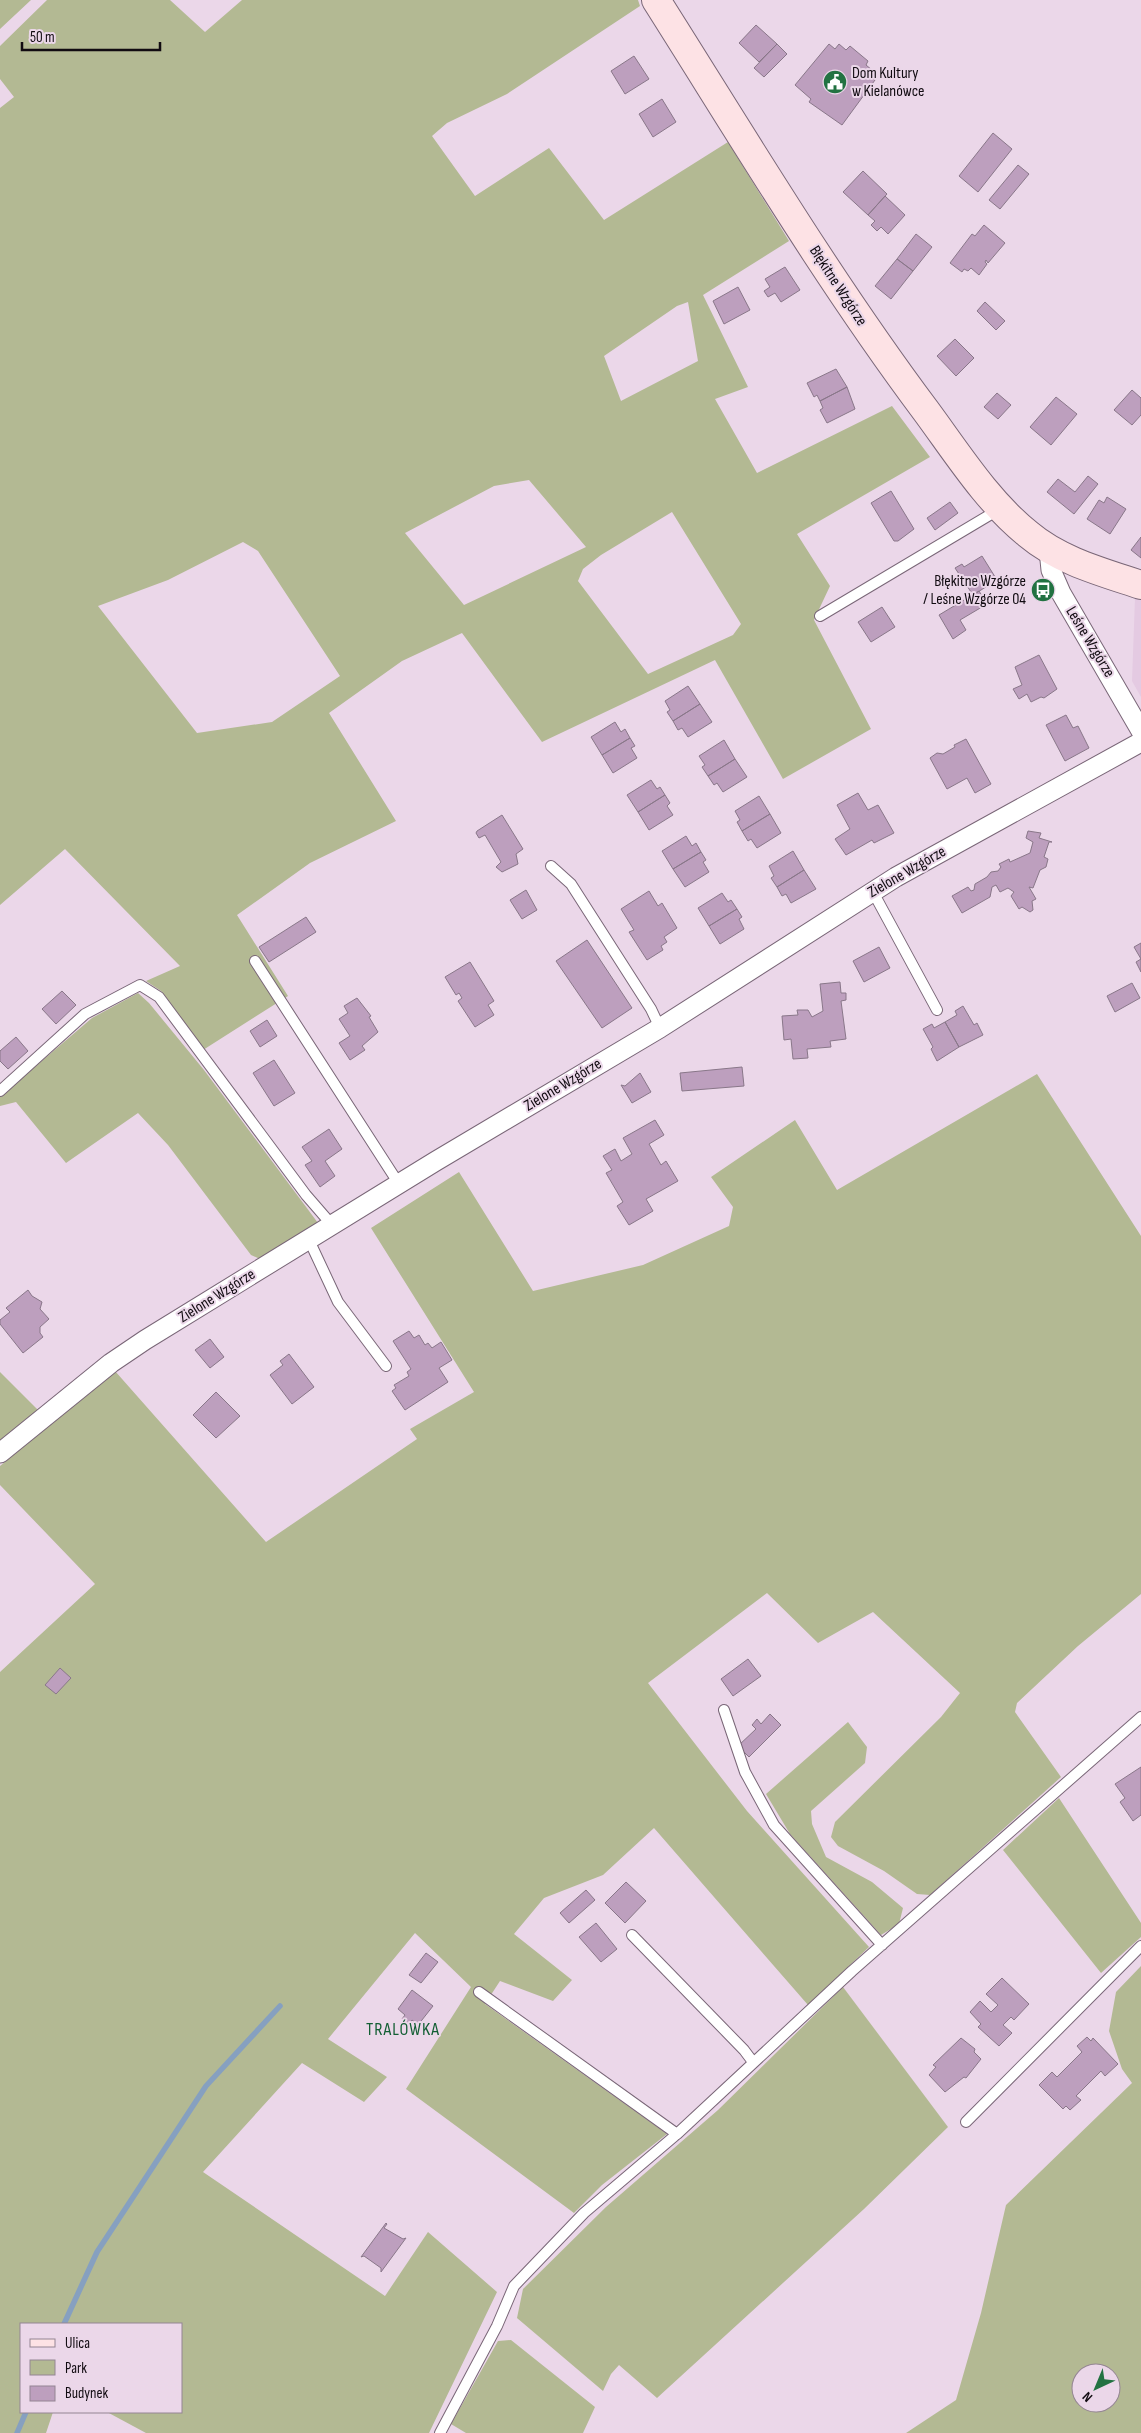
<svg xmlns="http://www.w3.org/2000/svg" width="1141" height="2433" font-family="'Sofia Sans Condensed',sans-serif">
	<style>
		.built { fill: #e4cae2 }
		.green { fill: #b3b993; fill-rule: evenodd }
		.lines { fill: none; stroke-linecap: round; stroke-linejoin: round }
		.stream { stroke: #86a0c0; stroke-width: 5.5 }
		.building { fill: #bd9fbe; stroke: #897789 }
		.lane-casing { stroke: #796677; stroke-width: 12 }
		.street-casing { stroke: #796677; stroke-width: 21 }
		.secondary-casing { stroke: #796677; stroke-width: 30 }
		.lane { stroke: #fff; stroke-width: 10 }
		.street { stroke: #fff; stroke-width: 19 }
		.secondary { stroke: #fde2e5; stroke-width: 28 }
		.labels { text-anchor: middle; dominant-baseline: central; stroke-width: 4; stroke-linejoin: round; paint-order: stroke }
		.poi-label { font-size: 16px; fill: #110b11; stroke: #ebd7e9; text-anchor: start }
		.street-label { font-size: 16px; fill: #110b11; stroke: #ebd7e9 }
		.neighbourhood-label { font-size: 18px; letter-spacing: 1px; fill: #125e33; stroke: #ebd7e9 }
	</style>
	<rect width="100%" height="100%" fill="#ebd7e9"/>
	<!-- built -->
	<path class="built" d="M1135,598L1141,600V697L1132,681Z"/>
	<!-- green -->
	<path class="green" d="M0,0H31L0,29Z
		M47,0H170L205,32L242,0H638L640,6L507,94L447,123L432,136L475,196L549,148L604,220L728,142L789,241L703,295L748,387L715,399L757,473L892,406L930,457L797,534L830,586L814,620L871,729L783,779L715,660L542,742L462,633L402,661L329,713L396,821L310,863L237,915L288,996L203,1050L161,991L146,981L180,966L65,849L0,905V108L14,97L0,79V46ZM688,302L698,361L621,401L604,356L677,306ZM529,480L586,547L464,605L405,533L494,486ZM672,512L741,624L733,635L648,674L578,581L583,569L601,555ZM243,542L258,551L340,676L272,722L197,733L98,606L168,580Z
		M138,993L149,1003L204,1070L318,1223L260,1259L251,1255L168,1145L138,1113L66,1163L16,1102L0,1106V1087L9,1089L92,1018Z
		M1037,1074L1141,1236V1594L1078,1646L1017,1703L1015,1712L1061,1777L930,1895L917,1894L884,1871L838,1846L831,1837L835,1822L941,1717L960,1693L873,1612L818,1643L767,1593L648,1683L747,1811L869,1947L808,2005L654,1828L603,1875L544,1898L514,1934L572,1980L553,2001L500,1981L485,2004L667,2134L602,2185L574,2213L406,2089L471,1987L415,1933L328,2039L387,2077L364,2102L302,2063L203,2172L385,2296L428,2232L497,2292L429,2433H146L107,2412H181V2324H21V2412H53L46,2433H0V1672L95,1584L0,1485V1466L115,1371L266,1542L417,1439L410,1429L474,1392L371,1228L459,1172L533,1291L643,1265L729,1226L733,1207L711,1177L795,1120L837,1190Z
		M0,1372L38,1410L0,1442Z
		M848,1722L867,1747L865,1763L811,1811L812,1824L826,1857L872,1882L903,1908L899,1924L881,1935L790,1834L766,1794Z
		M1059,1798L1141,1923V1937L1101,1973L1003,1850Z
		M1141,1966V2433H906L956,2400L981,2313L1006,2205L1132,2083L1122,2069L1109,2031L1116,1992ZM1081,2373H1111V2403H1081Z
		M843,1987L948,2127L864,2209L657,2398L619,2365L611,2374L603,2391L517,2318L523,2289L606,2207L718,2110Z
		M511,2340L595,2407L583,2433H466L451,2424L498,2341Z"/>
	<g class="lines">
		<!-- stream -->
		<path class="stream" d="M64,2324L97,2252L206,2086L280,2006
			M17,2433L26,2412"/>
	</g>
	<!-- building -->
	<path class="building" d="M756,25L777,44L759,62L739,43Z
		M777,44L787,54L764,77L754,68Z
		M829,44L835,49L839,44L846,50L850,46L868,61L866,65L872,70L868,75L875,80L842,125L809,102L811,99L795,85Z
		M634,56L649,79L625,94L611,71Z
		M662,99L676,122L653,137L639,114Z
		M993,133L1012,149L978,192L959,176Z
		M1018,165L1029,174L1000,209L989,200Z
		M863,171L887,194L868,215L843,192Z
		M885,196L905,215L888,234L881,227L877,231L871,225L875,221L868,215Z
		M984,225L1005,243L988,263L986,260L985,262L987,264L979,275L971,268L968,271L964,269L962,272L950,263L972,234L975,236Z
		M916,234L932,247L913,271L897,259Z
		M897,259L913,271L891,299L875,286Z
		M785,267L800,290L781,302L775,293L768,297L764,291L770,287L765,279Z
		M738,287L750,310L724,324L713,301Z
		M985,302L1005,321L996,330L977,311Z
		M955,339L974,358L956,376L937,356Z
		M836,369L847,387L820,401L817,395L814,397L807,383Z
		M847,387L855,409L827,423L820,410L823,408L820,401Z
		M1132,390L1141,398V415L1132,425L1114,410Z
		M997,393L1011,405L998,419L984,407Z
		M1056,397L1077,414L1051,445L1030,427Z
		M1088,476L1098,484L1074,514L1047,492L1058,479L1075,492Z
		M891,491L914,529L898,541H894L871,503Z
		M1107,497L1126,509L1110,534L1087,519L1099,500L1104,503Z
		M950,502L958,513L935,530L927,518Z
		M1141,537V558L1131,550Z
		M982,556L997,580L973,595L955,568L962,564L964,567Z
		M979,591L987,604L960,620L966,630L953,639L939,615Z
		M882,607L895,627L871,642L858,622Z
		M1039,655L1057,689L1044,698L1041,697L1031,702L1027,694L1019,699L1013,689L1022,685L1015,667Z
		M688,686L700,704L673,721L667,712L670,710L665,701Z
		M700,704L712,722L688,737L682,728L678,730L673,721Z
		M1066,715L1073,728L1078,726L1089,748L1065,761L1046,725Z
		M615,722L621,732L625,729L630,738L602,755L591,737Z
		M630,738L635,746L631,748L637,758L613,773L602,755Z
		M966,739L991,784L975,793L967,778L947,789L930,758L937,753L943,754L955,747L954,745Z
		M724,740L735,759L708,776L702,767L705,765L699,756Z
		M735,759L747,777L723,792L717,783L714,785L708,776Z
		M651,780L657,789L660,787L665,795L638,812L627,795Z
		M858,793L868,810L878,805L894,833L874,843L872,840L846,855L835,839L850,829L837,805Z
		M665,795L670,803L667,806L673,815L649,830L638,812Z
		M759,796L770,814L742,831L737,822L740,820L735,811Z
		M770,814L781,833L757,848L751,839L748,841L742,831Z
		M502,815L523,849L516,854L518,864L502,872L496,867L501,862L485,835L479,838L476,833L477,831Z
		M1028,831L1041,833L1039,838L1052,842H1049L1044,857L1048,859L1046,867L1040,870L1033,888L1029,887L1036,899L1032,901L1033,910L1030,912L1022,907L1019,909L1011,896L1014,892L1008,888L1000,892L996,885L992,887L990,897L962,913L952,896L968,887L971,891L974,890L975,884L987,877L991,872L998,871L1001,867L999,864L1009,859L1010,862L1030,853L1033,842L1026,838Z
		M686,836L692,846L696,843L701,852L673,869L662,851Z
		M793,851L804,870L777,887L771,878L774,876L769,866Z
		M701,852L706,860L703,862L709,872L685,887L673,869Z
		M804,870L816,889L791,903L786,894L782,896L777,887Z
		M526,890L537,910L522,919L510,900Z
		M649,891L658,906L662,903L677,928L664,937L667,942L661,946L663,950L647,960L629,932L634,930L621,909Z
		M722,893L728,902L731,900L737,909L709,926L698,908Z
		M737,909L742,917L739,919L744,929L720,944L709,926Z
		M306,917L316,932L269,962L259,947Z
		M587,940L632,1008L602,1028L556,961Z
		M1141,943V959L1134,947Z
		M879,947L890,968L864,982L853,961Z
		M1141,959V972L1136,962Z
		M470,962L494,1001L488,1005L494,1015L475,1027L458,1001L462,998L459,993L456,995L445,977Z
		M840,982L841,993H846V1000L841,1001L846,1039L830,1041L831,1047L807,1049L808,1058L793,1059L791,1039L784,1040L782,1016L798,1015L797,1010H808L812,1017L823,1011L820,984Z
		M1132,983L1140,998L1115,1012L1107,996Z
		M62,991L76,1005L56,1024L42,1009Z
		M357,998L371,1016L369,1017L378,1032L362,1046L365,1050L350,1060L339,1043L350,1036L339,1019L348,1013L344,1006Z
		M963,1006L974,1025L977,1023L983,1035L959,1047L945,1022L957,1015L955,1011Z
		M267,1020L277,1036L260,1047L250,1031Z
		M945,1022L959,1047L937,1061L931,1049L933,1047L923,1029L932,1024L934,1028Z
		M16,1037L28,1051L8,1069L0,1061V1051Z
		M274,1060L295,1093L274,1106L253,1073Z
		M742,1067L744,1086L682,1091L680,1073Z
		M640,1073L651,1092L632,1103L621,1085L625,1086Z
		M655,1120L664,1135L649,1144L661,1165L666,1161L678,1181L646,1199L653,1211L629,1225L617,1206L623,1202L606,1173L612,1170L603,1156L615,1149L621,1161L632,1154L623,1138Z
		M329,1129L342,1149L325,1161L335,1176L320,1187L305,1165L312,1161L302,1147Z
		M28,1290L32,1296L42,1302L40,1309L49,1319L40,1327V1333L43,1337L23,1353L0,1324V1320L10,1312L6,1308Z
		M409,1331L414,1338L419,1335L425,1345L428,1343L432,1348L441,1342L452,1360L439,1368L448,1382L405,1410L392,1391L396,1388L394,1385L409,1376L407,1372L411,1369L393,1341Z
		M210,1339L224,1357L210,1368L195,1350Z
		M289,1354L314,1387L292,1404L270,1375L283,1365L280,1361Z
		M216,1392L240,1416L216,1438L193,1415Z
		M748,1659L761,1676L733,1696L721,1679Z
		M60,1668L71,1678L56,1694L45,1685Z
		M770,1714L781,1725L749,1757L738,1746L756,1729L752,1725L757,1719L761,1724Z
		M1141,1767V1815L1133,1821L1120,1802L1125,1798L1115,1784Z
		M626,1882L646,1901L625,1923L605,1903Z
		M586,1890L595,1900L569,1923L560,1913Z
		M596,1923L617,1949L601,1962L579,1937Z
		M426,1953L438,1962L421,1983L409,1975Z
		M1002,1978L1029,2004L1014,2020L1011,2017L1003,2025L1012,2033L999,2046L978,2027L981,2024L970,2012L980,2001L991,2012L998,2005L986,1994Z
		M412,1990L433,2006L418,2025L412,2020L409,2024L402,2019L405,2015L398,2009Z
		M1087,2037L1091,2041L1093,2038L1118,2064L1105,2076L1101,2071L1076,2096L1081,2100L1070,2110L1066,2106L1063,2109L1039,2085L1052,2072L1057,2077L1082,2052L1077,2046Z
		M961,2038L975,2049L974,2052L981,2059L966,2078L964,2077L945,2092L929,2075L936,2067L933,2065Z
		M386,2223L387,2224L384,2228L403,2239L406,2238L381,2272V2268L364,2256L361,2257Z"/>
	<g class="lines">
		<!-- lane casing -->
		<g class="lane-casing">
			<path id="lane" d="M820,616L998,510
				M551,866L571,884L651,1009L660,1028
				M873,892L937,1010
				M255,961L399,1184
				M0,1091L85,1014L140,985L159,997L306,1195L332,1225
				M309,1240L338,1302L386,1366
				M724,1710L745,1772L774,1825L882,1945
				M632,1935L744,2050L753,2062
				M479,1992L677,2134L852,1971L1141,1717
				M966,2122L1141,1946
				M440,2433L497,2326L514,2286L584,2213L677,2134"/>
		</g>
		<!-- street casing -->
		<g class="street-casing">
			<path id="street" d="M1049,550L1051,570L1061,593L1141,731
				M0,1453L111,1363L145,1340L436,1161L660,1028L896,877L1141,742"/>
		</g>
		<!-- secondary casing -->
		<g class="secondary-casing">
			<path id="secondary" d="M656,0C744,139 828,280 926,411C957,453 987,501 1028,534C1060,561 1102,572 1141,585"/>
		</g>
		<!-- lane -->
		<use href="#lane" class="lane"/>
		<!-- street -->
		<use href="#street" class="street"/>
		<!-- secondary -->
		<use href="#secondary" class="secondary"/>
	</g>
	<!-- icons -->
	<defs>
		<g id="civic-disc" transform="scale(1.25)"><circle r="9.5" fill="#227242" stroke="#ebd7e9"/><path d="M-.6-6.5H3V-4.5H.6V-3L4-1V1h2V6H-6V1h2V-1L-.6-3ZM-1.2 2.5V6h2.4V2.5Z" fill="#fff"/></g>
		<g id="bus-disc" transform="scale(1.25)"><circle r="9.5" fill="#227242" stroke="#ebd7e9"/><path d="M-5-6H5V4H4V6H2V4H-2V6H-4V4H-5ZM-3.5-4V0h7V-4ZM-3.5 1.2v1.5H-2V1.2ZM2 1.2v1.5H3.5V1.2Z" fill="#fff"/></g>
	</defs>
	<g fill-rule="evenodd">
		<use href="#civic-disc" x="835" y="82"/>
		<use href="#bus-disc" x="1043" y="590"/>
	</g>
	<g class="labels">
		<!-- poi labels -->
		<g class="poi-label">
			<text x="852" y="73">Dom Kultury<tspan x="852" dy="18">w Kielanówce</tspan></text>
			<text x="1026" y="581" text-anchor="end">Błękitne Wzgórze<tspan x="1026" dy="18">/ Leśne Wzgórze 04</tspan></text>
		</g>
		<!-- street labels -->
		<g class="street-label">
			<text transform="translate(838 286) rotate(57)">Błękitne Wzgórze</text>
			<text transform="translate(1090 642) rotate(59)">Leśne Wzgórze</text>
			<text transform="translate(907 872) rotate(-30)">Zielone Wzgórze</text>
			<text transform="translate(563 1085) rotate(-31)">Zielone Wzgórze</text>
			<text transform="translate(217 1296) rotate(-32)">Zielone Wzgórze</text>
		</g>
		<!-- neighbourhood labels -->
		<g class="neighbourhood-label">
			<text x="403" y="2029">TRALÓWKA</text>
		</g>
	</g>
	<!-- legend -->
	<rect x="20" y="2323" width="162" height="90" fill="#ebd7e9" stroke="#948593"/>
	<rect x="30" y="2339" width="25" height="8" fill="#fde2e5" stroke="#948593"/>
	<text x="65" y="2348" font-size="15" fill="#110b11">Ulica</text>
	<rect x="30" y="2360" width="25" height="15" fill="#b3b993" stroke="#948593"/>
	<text x="65" y="2373" font-size="15" fill="#110b11">Park</text>
	<rect x="30" y="2386" width="25" height="15" fill="#bd9fbe" stroke="#948593"/>
	<text x="65" y="2398" font-size="15" fill="#110b11">Budynek</text>
	<!-- north arrow -->
	<g transform="translate(1096 2388) rotate(224)"><circle r="24" fill="#ebd7e9" stroke="#948593"/>
	<path d="M0-4L9 19L0 12L-9 19Z" fill="#227242"/>
	<text y="-8" font-size="14" font-weight="bold" text-anchor="middle" fill="#110b11">N</text>
	</g>
	<!-- scale -->
	<path d="M22 42v8h138v-8" fill="none" stroke="#110b11" stroke-width="2.5"/>
	<text x="30" y="42" font-size="15" fill="#110b11" stroke="#ebd7e9" stroke-width="4" paint-order="stroke">50 m</text>
</svg>
